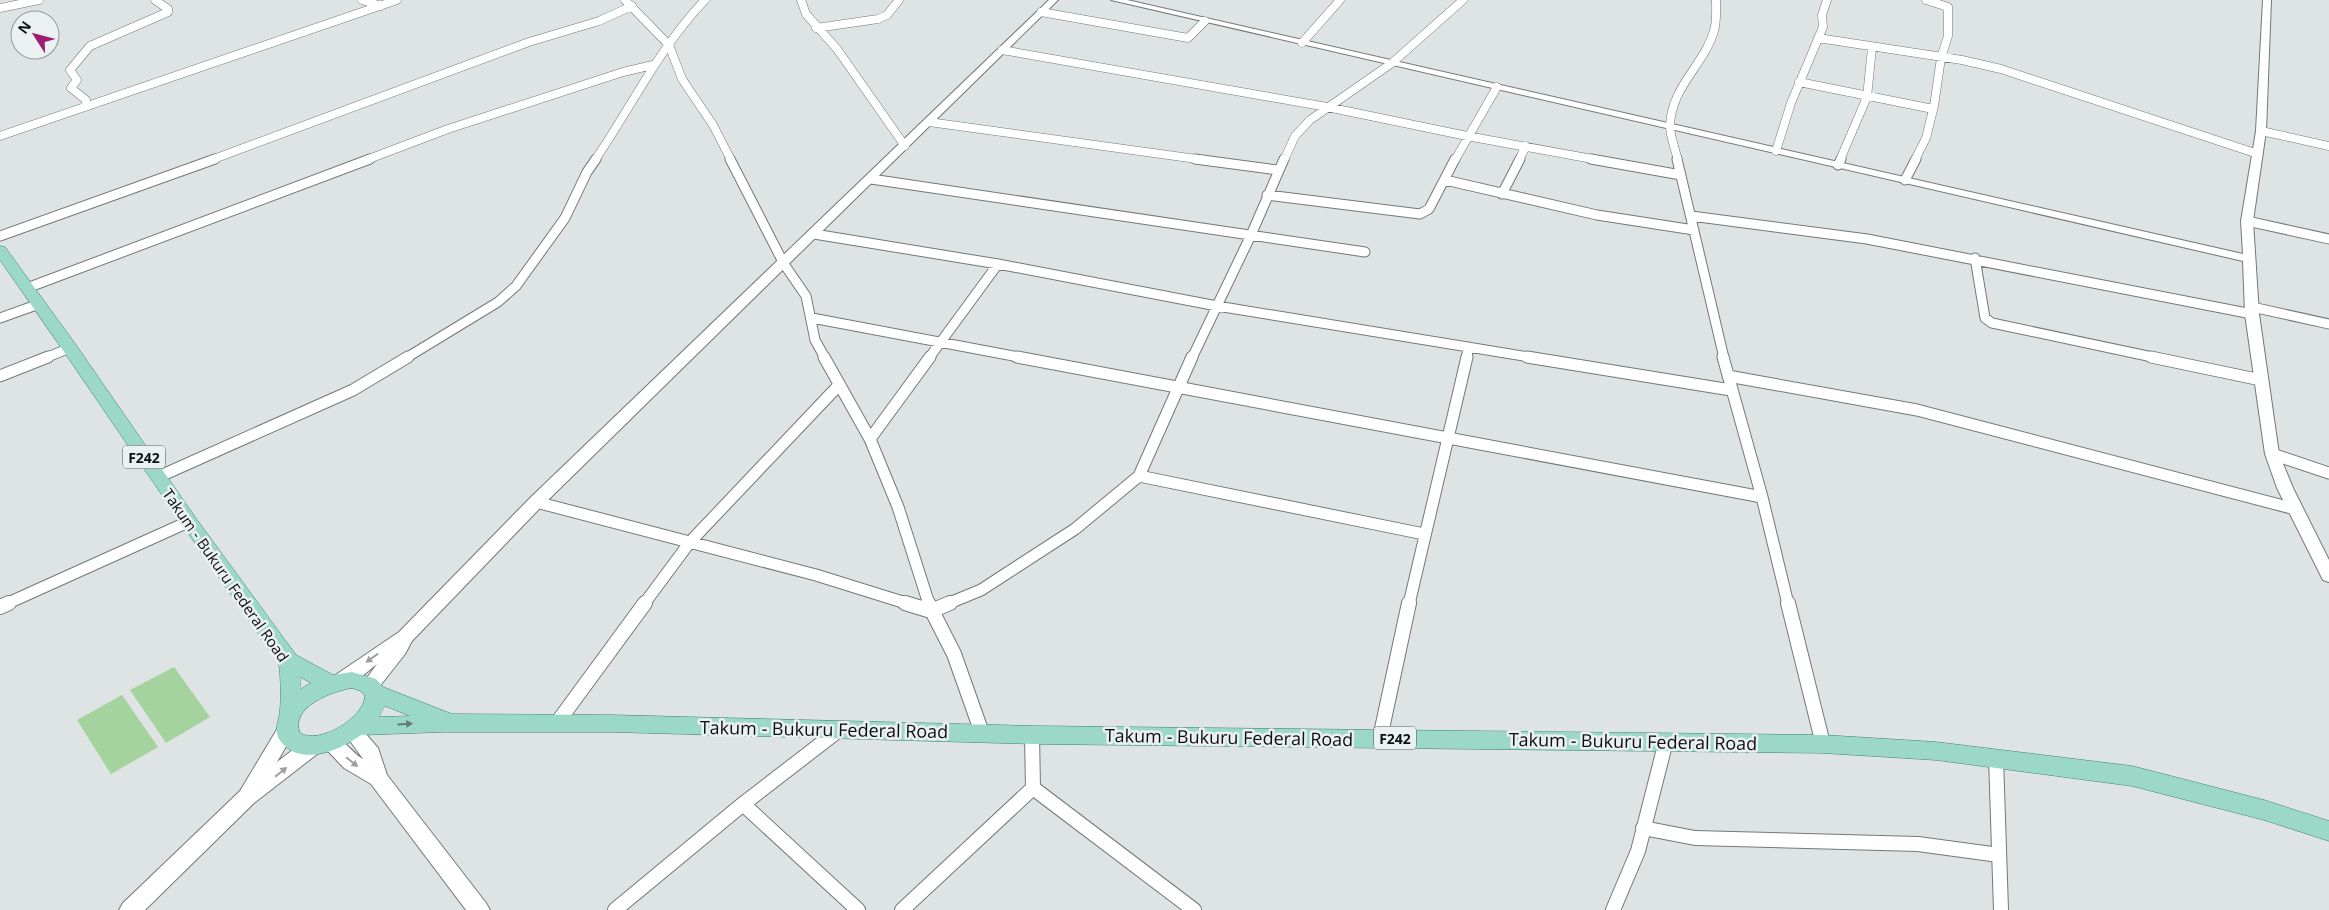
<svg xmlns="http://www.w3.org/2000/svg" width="2329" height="910" font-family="'Open Sans',sans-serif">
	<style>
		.green { fill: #a5d39d }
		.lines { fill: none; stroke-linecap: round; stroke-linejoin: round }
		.street-far3-casing { stroke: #747879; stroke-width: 9 }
		.street-far2-casing { stroke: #747879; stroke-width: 11 }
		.street-far1-casing { stroke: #747879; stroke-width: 13 }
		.street-casing { stroke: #747879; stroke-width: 16 }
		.secondary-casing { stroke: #747879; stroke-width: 2 }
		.primary-casing { stroke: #3f826e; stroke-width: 1 }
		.street-far3 { stroke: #fff; stroke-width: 8 }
		.street-far2 { stroke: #fff; stroke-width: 9 }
		.street-far1 { stroke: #fff; stroke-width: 11 }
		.street { stroke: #fff; stroke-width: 14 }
		.secondary { fill: #fff; fill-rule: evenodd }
		.primary { fill: #9bd9c6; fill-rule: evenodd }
		.oneway { fill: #9f9f9f }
		.oneway2 { fill: #5c7f74 }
		.labels { text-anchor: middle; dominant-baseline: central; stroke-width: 5; stroke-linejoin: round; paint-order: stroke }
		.shield { fill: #ebf0f0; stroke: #505353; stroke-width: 1 }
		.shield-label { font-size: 14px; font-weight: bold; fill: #0e1010 }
		.street-label { font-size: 15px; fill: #0e1010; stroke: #ebf0f0 }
		.near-street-label { font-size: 18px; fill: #0e1010; stroke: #ebf0f0 }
	</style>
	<rect width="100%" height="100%" fill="#dee3e3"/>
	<!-- green -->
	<path class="green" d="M174,667L210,717L166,743L130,690Z
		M122,695L158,747L111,774L77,720Z"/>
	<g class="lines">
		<!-- street-far3 casing -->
		<g class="street-far3-casing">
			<path id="street-far3" d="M362,0L381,6
				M625,0L669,45L682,79L713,125L731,160
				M801,0L806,14L837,49L905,146
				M0,8L39,0
				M1041,12L1188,38L1205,21
				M816,28L878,19L887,15L899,0
				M1818,38L1962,60L2001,69L2258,154
				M1302,43L1340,0
				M1002,50L1327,107L1467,136L1598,160
				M1799,82L1933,109
				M85,107L86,100L71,88L77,80L70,70L90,46L168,12V9L155,0
				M929,122L1204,160
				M2261,131L2329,146
				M0,136L397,0
				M1776,151L1791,103L1823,27L1822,15L1827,0
				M211,160L529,42L599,21L632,6
				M366,160L448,129L623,72L653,65
				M595,160C632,106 659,48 705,0
				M1284,160L1295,136L1310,120L1392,63L1463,0
				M1455,160L1497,87
				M1519,160L1526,146
				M1678,160C1675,149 1670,136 1670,126C1671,87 1704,65 1714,31C1717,21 1716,10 1716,0
				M1840,160L1867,97L1872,48
				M1915,160L1926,138L1934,106L1941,58L1948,36V7L1926,0"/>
		</g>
		<!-- street-far2 casing -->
		<g class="street-far2-casing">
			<path id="street-far2" d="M730,159L784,264L806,296L815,340L825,358
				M1195,159L1278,170
				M1591,159L1681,175
				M1677,159L1724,358
				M1838,165L1841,159
				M871,179L1365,252
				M1445,180L1597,215L1694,230
				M1905,180L1916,159
				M1502,194L1520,159
				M1267,195L1420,214L1429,209L1455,159
				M1691,216L1867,239L2252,314
				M2247,221L2329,239
				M814,234L998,264L1217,306L1535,358
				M0,236L215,159
				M1975,258L1985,318L1992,323L2157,358
				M27,288L370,159
				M2252,307L2329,324
				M0,318L39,304
				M812,318L1024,358
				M45,358L70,348
				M406,358L498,302L516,286L565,218L587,172L596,159
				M929,358L998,264
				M1192,358L1251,235L1284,159
				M1466,358L1469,347"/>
		</g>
		<!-- street-far1 casing -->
		<g class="street-far1-casing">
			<path id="street-far1" d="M824,357L870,439L898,507L929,604
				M1017,357L1762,497
				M1527,357L1731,390
				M1723,357L1762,497L1788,604
				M2151,357L2261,380
				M0,376L48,357
				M1728,376L1917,410L2295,509
				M870,439L930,357
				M2272,454L2329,473
				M1139,476L1424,534
				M158,477L353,390L408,357
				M536,502L816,575L909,604
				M6,604L188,522
				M644,604L690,542L839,385
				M947,604L981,590L1075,529L1139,476L1192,357
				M1409,604L1467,357"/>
		</g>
		<!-- street casing -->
		<g class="street-casing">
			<path id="street" d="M905,603L931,611L950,603
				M928,603L954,654L982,733
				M1788,603L1823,744
				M0,607L9,603
				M557,723L645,603
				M1032,735L1033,788L1194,910
				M1380,738L1409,603
				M1996,758L2001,910
				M743,804L858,910
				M1643,828L1695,838L1918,844L1999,855
				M615,910L743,804L839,730
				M902,910L1033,788
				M1613,910L1638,851L1666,741"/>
		</g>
		<!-- secondary casing -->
		<g class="secondary-casing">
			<path id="secondary" d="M1049,0H1058L542,506L412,641L405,654L376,691L370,693L364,691L361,686L377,664C365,673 348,691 334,686L331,681L334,676L399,632L530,498Z
				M1111,0H1127L2243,254L2241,221L2256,131L2263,0H2271L2266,131L2253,221L2259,314L2279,454L2293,488L2329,560V582L2323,580L2277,488L2265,454L2245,314L2243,261Z
				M286,723L293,726L295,731L277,762L307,739L314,737L321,741L323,736C340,731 350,752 363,759L343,731L345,726L352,723L359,726L378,748L387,775L486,903L490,910H466L371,784L344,768L323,746L321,751L254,803L145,910H119L123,903L240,791L279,726Z"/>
		</g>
		<!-- primary casing -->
		<g class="primary-casing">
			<path id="primary" d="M0,246L5,247L76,345L195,517L296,655L333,675L352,672L376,679L383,687L452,714L612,715L1036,726L1823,735L1936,742L2132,766L2264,800L2329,821V841L2264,820L2132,786L1936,760L1823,753L1036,744L612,732H443L361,735C342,749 304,766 284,745C271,732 279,724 280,710C281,701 281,669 278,661C276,658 273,655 271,652C179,523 92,390 0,260ZM300,677L311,683L301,689ZM352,688L361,691L365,696C364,718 319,745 300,733C289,707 333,691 352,688ZM385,706L410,716L379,717Z"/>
		</g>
		<!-- street-far3 -->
		<use href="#street-far3" class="street-far3"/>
		<!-- street-far2 -->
		<use href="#street-far2" class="street-far2"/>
		<!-- street-far1 -->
		<use href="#street-far1" class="street-far1"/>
		<!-- street -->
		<use href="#street" class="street"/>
		<!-- secondary -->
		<use href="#secondary" class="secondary"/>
		<!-- primary -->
		<use href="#primary" class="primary"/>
	</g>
	<!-- one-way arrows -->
	<defs><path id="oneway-solid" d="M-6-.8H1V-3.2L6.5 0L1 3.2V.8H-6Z" transform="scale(1.25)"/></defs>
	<g class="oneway">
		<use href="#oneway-solid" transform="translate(372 658) rotate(144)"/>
		<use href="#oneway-solid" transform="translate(352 762) rotate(39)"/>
		<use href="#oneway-solid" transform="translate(281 772) rotate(-39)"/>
	</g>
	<use class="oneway2" href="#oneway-solid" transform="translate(405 724) rotate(-3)"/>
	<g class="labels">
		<!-- shield labels -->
		<g class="shield">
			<rect x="123" y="445.5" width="42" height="23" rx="4"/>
			<rect x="1374" y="726.5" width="42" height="23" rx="4"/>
		</g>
		<g class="shield-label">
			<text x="144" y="457">F242</text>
			<text x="1395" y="738">F242</text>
		</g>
		<!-- street labels -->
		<g class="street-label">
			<text transform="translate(226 575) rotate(55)">Takum - Bukuru Federal Road</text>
		</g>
		<!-- near-street labels -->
		<g class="near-street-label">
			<text transform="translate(824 729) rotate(1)">Takum - Bukuru Federal Road</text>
			<text transform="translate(1229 737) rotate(1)">Takum - Bukuru Federal Road</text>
			<text transform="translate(1633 741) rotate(1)">Takum - Bukuru Federal Road</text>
		</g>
	</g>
	<!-- north arrow -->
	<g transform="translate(35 35) rotate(306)"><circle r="24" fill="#ebf0f0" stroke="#939696"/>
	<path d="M0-4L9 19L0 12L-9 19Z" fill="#9c1c71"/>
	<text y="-8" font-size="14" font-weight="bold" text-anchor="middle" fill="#0e1010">N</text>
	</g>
</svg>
